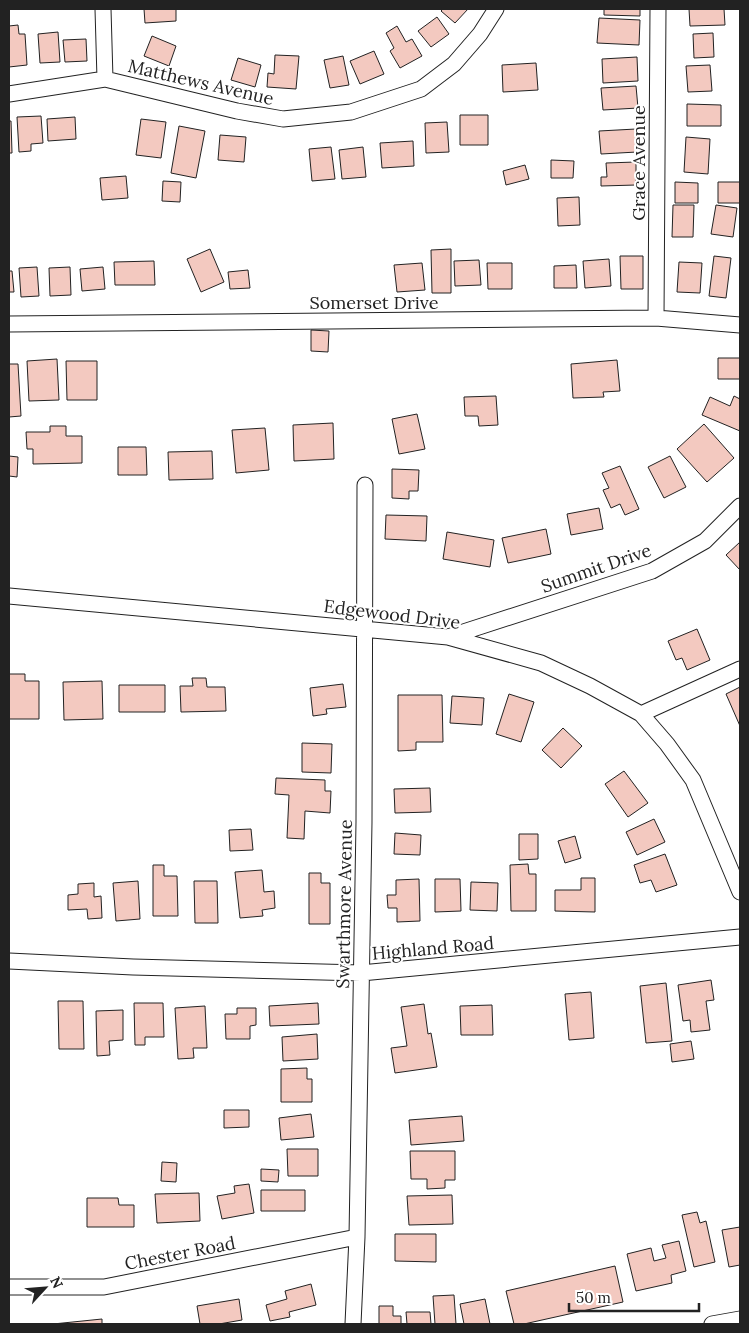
<svg xmlns="http://www.w3.org/2000/svg" width="749" height="1333" font-family="Lora,serif">
	<style>
		.building { fill: #f3c9c0; stroke: #222 }
		.lines { fill: none; stroke-linecap: round; stroke-linejoin: round }
		.minor-casing { stroke: #222; stroke-width: 17 }
		.minor { stroke: #fff; stroke-width: 15 }
		.labels { text-anchor: middle; dominant-baseline: central; stroke-width: 4; stroke-linejoin: round; paint-order: stroke }
		.street-label { font-size: 18px; fill: #222; stroke: #fff }
	</style>
	<rect width="100%" height="100%" fill="#fff"/>
	<!-- building -->
	<path class="building" d="M144,9H176V21L145,23Z
		M443,9H468L455,23L441,11Z
		M604,9H640V16L604,15Z
		M689,9H724L725,25L690,26Z
		M437,17L449,34L431,47L418,31Z
		M599,18L640,20L639,45L597,43Z
		M18,25L19,34H25L27,65L9,67V26Z
		M397,26L406,42L412,39L422,56L400,68L390,51L394,48L386,33Z
		M58,32L60,62L40,63L38,34Z
		M713,33L714,57L694,58L693,34Z
		M152,36L176,46L169,66L144,56Z
		M86,39L87,61L65,62L63,40Z
		M374,51L384,74L360,84L350,61Z
		M275,55L299,56L296,89L267,87L268,73L274,74Z
		M343,56L349,85L330,88L324,60Z
		M637,57L638,81L603,83L602,59Z
		M238,58L261,65L255,87L231,80Z
		M536,63L538,90L503,92L502,65Z
		M710,65L712,91L688,92L686,66Z
		M636,86L638,108L603,110L601,88Z
		M687,104L721,105V126H687Z
		M460,115H488V145H460Z
		M41,116L43,143L31,144V151L19,152L17,117Z
		M75,117L76,139L48,141L47,119Z
		M141,119L166,122L161,158L136,155Z
		M9,121H11L12,153H9Z
		M447,122L449,152L426,153L425,123Z
		M179,126L205,131L196,178L171,173Z
		M636,129L637,152L601,154L599,131Z
		M220,135L246,137L244,162L218,160Z
		M686,137L710,139L708,174L684,172Z
		M413,141L414,166L382,168L380,143Z
		M331,147L335,179L312,181L309,149Z
		M363,147L366,177L342,179L339,150Z
		M551,160L574,161L573,178H551Z
		M636,162V185L601,186V177H607L606,163Z
		M525,165L529,179L506,185L503,171Z
		M126,176L128,198L102,200L100,178Z
		M163,181L181,182L180,202L162,201Z
		M675,182L698,183V203H675Z
		M718,182H740V203H718Z
		M579,197L580,225L558,226L557,198Z
		M673,205H694L693,237H672Z
		M716,205L737,208L733,237L711,234Z
		M210,249L224,282L201,292L187,259Z
		M451,249V293H432L431,250Z
		M620,256H643V289H621Z
		M714,256L731,258L726,298L709,296Z
		M609,259L611,286L585,288L583,261Z
		M479,260L481,285L455,286L454,261Z
		M154,261L155,285H115L114,262Z
		M679,262L702,263L700,293L677,292Z
		M422,263L425,290L397,292L394,265Z
		M487,263H512V289H488Z
		M576,265L577,288H554V266Z
		M37,267L39,296L21,297L19,268Z
		M70,267L71,295L50,296L49,268Z
		M103,267L105,289L82,291L80,269Z
		M248,270L250,288L230,289L228,272Z
		M9,271H12L14,292H9Z
		M311,330L329,331L328,352L311,351Z
		M718,358H740V379H718Z
		M57,359L59,400L29,401L27,361Z
		M617,360L620,391L603,392L604,397L573,398L571,364Z
		M66,361H97V400H67Z
		M9,364H18L21,416L9,417Z
		M496,396L498,425L479,426L478,416H465L464,397Z
		M734,396L740,399V431L702,415L710,397L730,406Z
		M417,414L425,449L399,454L392,419Z
		M333,423L334,459L294,461L293,425Z
		M704,424L734,458L707,482L677,449Z
		M50,426H66V436H82V463L33,464V449H27L26,432H50Z
		M265,428L269,470L236,473L232,430Z
		M118,447H146L147,475H118Z
		M212,451L213,479L169,480L168,452Z
		M9,456L18,457L17,477L9,476Z
		M670,456L686,487L664,498L648,467Z
		M620,466L639,509L625,515L620,504L611,508L603,490L609,488L602,473Z
		M392,469L419,470L418,491H409V499L392,498Z
		M599,508L603,529L571,535L567,514Z
		M386,515L427,516L426,541L385,539Z
		M546,529L551,554L508,563L502,538Z
		M447,532L494,540L490,567L443,559Z
		M740,542V570L726,555Z
		M697,629L710,660L687,670L682,658L676,660L668,641Z
		M9,674H25V681H39V719H9Z
		M192,678H206L207,687H225L226,711L181,712L180,686H193Z
		M102,681L103,719L64,720L63,682Z
		M343,684L346,707L326,709L327,714L313,716L310,688Z
		M119,685H165V712H119Z
		M740,687V726L726,694Z
		M509,694L534,702L521,742L496,734Z
		M398,695H442L443,742H416V750L398,751Z
		M452,696L484,698L482,725L450,723Z
		M563,728L582,746L561,768L542,750Z
		M302,743L332,744L331,773L302,772Z
		M624,771L648,803L628,817L605,784Z
		M276,778L325,780V791H331L330,813L305,811L304,839L287,838L289,795L275,794Z
		M430,788L431,812L395,813L394,789Z
		M654,819L665,842L637,855L626,832Z
		M251,829L253,850L230,851L229,830Z
		M395,833L421,835L420,855L394,854Z
		M519,834H538V859L519,860Z
		M575,836L581,858L565,863L558,841Z
		M665,854L677,885L656,892L651,880L640,883L634,865Z
		M528,864L529,874H536V911H511L510,865Z
		M153,865H164V876H177L178,916H153Z
		M262,870L264,892L274,891L275,908L262,910L263,916L240,918L235,872Z
		M309,873H321V883H330V924H309Z
		M581,878H595V912L555,911V890H581Z
		M419,879L420,921L397,922V908H388L387,895H396V880Z
		M435,879H460L461,911L435,912Z
		M138,881L140,919L116,921L113,883Z
		M194,881H217L218,923H195Z
		M471,882L498,883L497,911L470,910Z
		M94,883V897L101,896L102,918L88,919L87,909L68,910V895L78,894V884Z
		M711,980L714,1000L706,1001L710,1030L691,1032L690,1020L683,1021L678,985Z
		M666,983L672,1041L646,1043L640,986Z
		M591,992L594,1038L569,1040L565,994Z
		M58,1001H83L84,1049H59Z
		M134,1003H163L164,1037H145V1045H135Z
		M318,1003L319,1024L270,1026L269,1006Z
		M424,1004L428,1034L431,1033L437,1067L395,1073L391,1048L407,1046L401,1007Z
		M492,1005L493,1035H461L460,1006Z
		M205,1006L207,1048H193L194,1058L178,1059L175,1008Z
		M237,1008H256V1025L250,1026V1039H226L225,1014H237Z
		M123,1010V1040L109,1041L110,1055L97,1056L96,1011Z
		M317,1034L318,1059L283,1061L282,1037Z
		M691,1041L694,1059L672,1062L670,1044Z
		M307,1068V1079H312V1102H281V1069Z
		M224,1110H249V1127L224,1128Z
		M311,1114L314,1137L281,1140L279,1118Z
		M462,1116L464,1141L411,1145L409,1120Z
		M287,1149H318V1176H288Z
		M410,1151H455V1180H445V1188L427,1189V1179H411Z
		M162,1162L177,1163L176,1182L161,1181Z
		M261,1169L279,1170L278,1182L261,1181Z
		M249,1184L254,1213L222,1219L217,1196L235,1193L234,1186Z
		M261,1190H305V1211H261Z
		M199,1193L200,1221L157,1223L155,1194Z
		M452,1195L453,1224L409,1225L407,1196Z
		M87,1198H118L119,1205H134V1227H87Z
		M697,1212L700,1223L706,1221L715,1262L694,1267L682,1215Z
		M740,1227V1265L729,1267L722,1230Z
		M395,1234H436V1262L395,1261Z
		M679,1241L686,1271L671,1275L672,1283L636,1291L627,1254L651,1248L654,1261L666,1258L662,1245Z
		M615,1266L623,1302L524,1324H514L506,1291Z
		M311,1284L316,1305L289,1312L290,1317L270,1321L266,1305L287,1299L285,1291Z
		M454,1295L456,1324H435L433,1296Z
		M239,1299L242,1320L219,1324H200L197,1306Z
		M485,1299L490,1324H464L460,1304Z
		M379,1306H393V1316H401V1324H379Z
		M406,1312H430L431,1324H407Z
		M102,1319V1324H53Z"/>
	<g class="lines">
		<!-- minor casing -->
		<g class="minor-casing">
			<path id="minor" d="M103,9L105,79
				M9,94L105,79L237,111L283,119L351,112L421,89L454,64L480,34L496,9
				M656,318L658,9
				M9,324L656,318L740,325
				M9,596L448,637L541,663L590,686L641,714L667,744L693,780L740,892
				M448,637L652,571L705,541L740,506
				M641,714L740,669
				M9,961L133,967L361,973L740,937
				M9,1287H104L357,1237
				M353,1324L357,1237L364,822L365,485
				M712,1324L740,1319"/>
		</g>
		<!-- minor -->
		<use href="#minor" class="minor"/>
	</g>
	<g class="labels">
		<!-- street labels -->
		<g class="street-label">
			<text transform="translate(201 82) rotate(13)">Matthews Avenue</text>
			<text transform="translate(638 163) rotate(-90)">Grace Avenue</text>
			<text x="374" y="302">Somerset Drive</text>
			<text transform="translate(596 568) rotate(-19)">Summit Drive</text>
			<text transform="translate(392 614) rotate(7)">Edgewood Drive</text>
			<text transform="translate(344 904) rotate(-89)">Swarthmore Avenue</text>
			<text transform="translate(433 948) rotate(-5)">Highland Road</text>
			<text transform="translate(180 1253) rotate(-11)">Chester Road</text>
		</g>
	</g>
	<!-- border -->
	<rect width="749" height="1333" fill="none" stroke="#222222" stroke-width="20"/>
	<!-- north arrow -->
	<g transform="translate(45 1288) rotate(64)" stroke="#ffffff" stroke-width="4" paint-order="stroke">
	<path d="M0-4L9 19L0 12L-9 19Z" fill="#222222"/>
	<text y="-8" font-size="14" font-weight="bold" text-anchor="middle" fill="#222222">N</text>
	</g>
	<!-- scale -->
	<path d="M569 1303v8h130v-8" fill="none" stroke="#222222" stroke-width="2.5"/>
	<text x="576" y="1303" font-size="15" fill="#222222" stroke="#ffffff" stroke-width="4" paint-order="stroke">50 m</text>
</svg>
